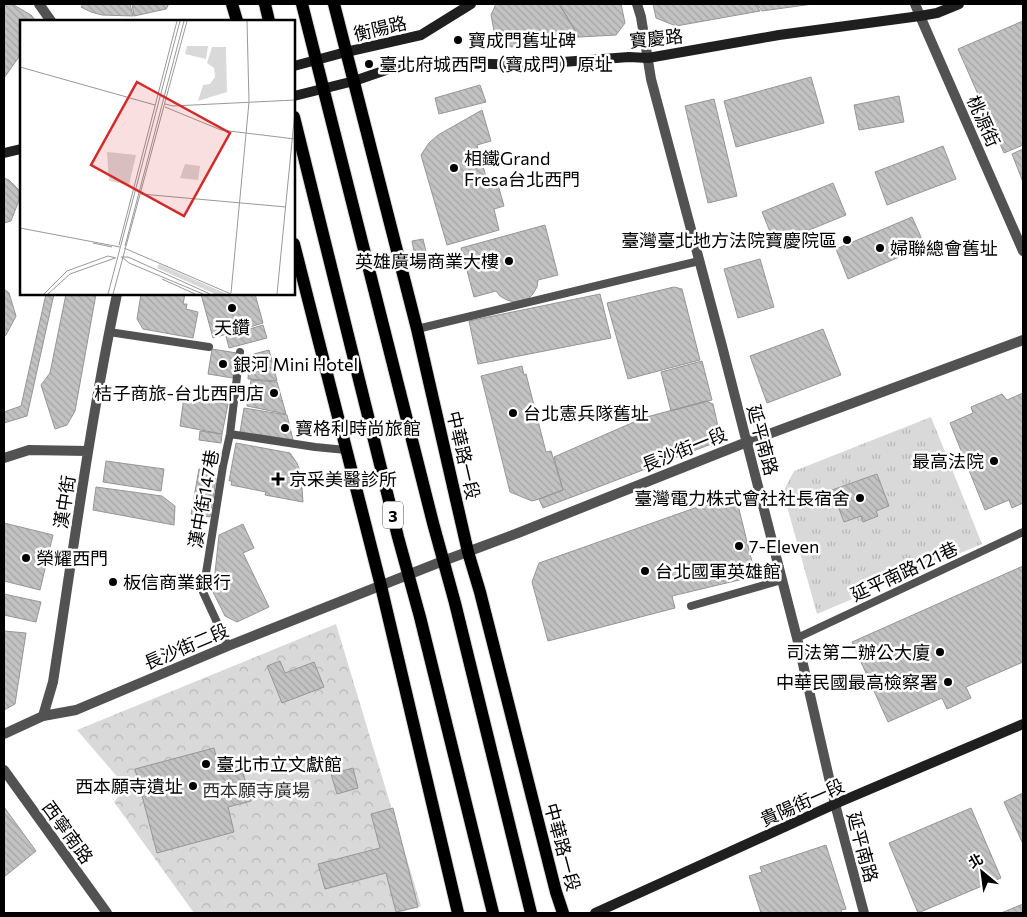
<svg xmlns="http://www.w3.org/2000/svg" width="1027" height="917" font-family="Commissioner,'Noto Sans TC',sans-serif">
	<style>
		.grass { fill: url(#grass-tufts) }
		.park { fill: url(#park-crowns) }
		.building { fill: url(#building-back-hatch); stroke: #969696 }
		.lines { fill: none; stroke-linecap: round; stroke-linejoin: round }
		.primary-casing { stroke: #dbdbdb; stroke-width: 14 }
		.lane { stroke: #525252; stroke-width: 8 }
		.street { stroke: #525252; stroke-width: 10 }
		.secondary { stroke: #1f1f1f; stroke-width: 10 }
		.primary { stroke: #000; stroke-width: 12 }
		.poi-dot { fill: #000; stroke: #fff; stroke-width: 2 }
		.labels { text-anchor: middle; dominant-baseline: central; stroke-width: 5; stroke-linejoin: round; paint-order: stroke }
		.shield { fill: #fff; stroke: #4c4c4c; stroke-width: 1 }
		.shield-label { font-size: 16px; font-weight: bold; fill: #000 }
		.street-label { font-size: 18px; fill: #000; stroke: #fff }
		.poi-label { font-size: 18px; fill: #000; stroke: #fff; text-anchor: start }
		.park-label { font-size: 18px; fill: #303030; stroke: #fff }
		.inset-road { fill: none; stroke: #999; stroke-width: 1 }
		.view { fill: #d62828; fill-opacity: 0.15; stroke: #d62828; stroke-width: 2.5 }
		.inset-edge { fill: none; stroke: #000; stroke-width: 2.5 }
	</style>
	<defs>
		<pattern id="grass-tufts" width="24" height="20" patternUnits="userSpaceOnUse" patternTransform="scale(1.25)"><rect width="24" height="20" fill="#d9d9d9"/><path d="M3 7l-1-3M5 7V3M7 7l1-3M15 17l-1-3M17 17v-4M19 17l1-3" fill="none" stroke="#b8b8b8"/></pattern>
		<pattern id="park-crowns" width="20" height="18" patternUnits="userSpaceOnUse" patternTransform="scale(1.25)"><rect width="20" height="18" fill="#d9d9d9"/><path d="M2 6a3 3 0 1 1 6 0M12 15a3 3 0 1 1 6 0" fill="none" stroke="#b8b8b8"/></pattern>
		<pattern id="building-back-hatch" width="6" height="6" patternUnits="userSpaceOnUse" patternTransform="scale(1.25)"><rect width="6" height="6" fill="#c2c2c2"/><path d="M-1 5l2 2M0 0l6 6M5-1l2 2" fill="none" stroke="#a5a5a5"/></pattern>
	</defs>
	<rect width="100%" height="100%" fill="#fff"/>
	<!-- grass -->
	<path class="grass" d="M931,417L982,544L817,614L783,492L794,471Z"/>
	<!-- park -->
	<path class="park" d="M336,624L421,906L399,913H194L114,802L126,787L77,730Z"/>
	<!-- building -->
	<path class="building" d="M4,4H12L31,15L36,21H21V54L4,78Z
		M83,4H130L133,16L102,15L91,12L81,7Z
		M132,4H169L166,9L134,16Z
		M496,4H559L579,37L511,47L495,36L491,15Z
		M559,4H621L625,23L616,35L579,37Z
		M653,4H756L760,11L676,26L656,18Z
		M757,4H813L762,11Z
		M1023,21V145L1004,153L958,49Z
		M811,77L824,123L736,147L724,101Z
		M480,85L486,102L439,114L435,98Z
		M899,96L904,122L859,130L854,105Z
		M714,99L737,196L708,203L685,106Z
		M482,110L491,141L477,145L488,184L497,181L504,206L494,209L499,230L447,245L421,155L429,143L438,135Z
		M943,146L956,179L887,205L875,172Z
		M1023,149V182L1012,154Z
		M4,178L9,180L18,189L21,195L11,221L4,223Z
		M833,183L846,215L775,244L762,212Z
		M912,217L925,246L848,279L836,249Z
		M545,225L558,275L538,280L537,287L533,294L528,299L514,302L507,300L500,296L496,291L474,297L461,248Z
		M423,239L428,260L416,262L412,241Z
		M760,259L774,307L738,318L724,269Z
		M674,287L682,289L700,360L628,379L607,303Z
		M4,289L9,293L16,316L6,335L4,336Z
		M46,294H54L27,416L4,423V412L21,406Z
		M66,294H96L75,411L67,425L55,429L41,385L50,373Z
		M141,294H185L183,304H187L186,309L198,312L193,338L143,329L137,319Z
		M201,294H255L263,323L213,338Z
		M600,294L611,338L478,364L469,321Z
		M263,325L267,338L229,348L226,336Z
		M823,329L841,375L767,403L750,356Z
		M212,349L237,353L233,378L208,374Z
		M269,350L274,368L249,367L250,355Z
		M702,361L712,400L671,411L661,372Z
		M522,366L524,375L526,374L546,452L551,451L563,490L539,499L532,501L510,492L481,376Z
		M249,367L274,368L277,381L248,379Z
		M251,380L277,382L286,414L247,406Z
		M1023,393V503L1012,508L1009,500L985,510L950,423L973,413L971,407L1002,394L1007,400Z
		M184,397L228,404L222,434L180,426Z
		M706,401L713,404L719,431L714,443L543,508L539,499L563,490L554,457L643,418Z
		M244,408L287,415L293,440L240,432Z
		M200,431L222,434L221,443L199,440Z
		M236,443L290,453L297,463L301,474L303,502L265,495L266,492L231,485L232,481H229Z
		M106,461L164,469L161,491L103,482Z
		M199,469L211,471L216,479L210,517L191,514Z
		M877,474L889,506L876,511L878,516L863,522L861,516L844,522L832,490Z
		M96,487L162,496L175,506L174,525L93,510Z
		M726,497L737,501L756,578L739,580L672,596L675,608L548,641L532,582L539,563Z
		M4,523L53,535L40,590L4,581Z
		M243,524L254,548L243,553L269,607L237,622L225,616L213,592L219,535Z
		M1023,566V662L966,687L971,698L947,709L942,698L888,722L852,642Z
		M4,594L41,602L36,622L4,615Z
		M4,631L26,633L15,704L4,710Z
		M280,661L285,673L314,662L324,687L282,703L267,666Z
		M214,748L220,771L241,766L251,801L228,807L234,832L157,853L135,769Z
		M353,768L358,788L337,794L331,774Z
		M1023,793V844L1004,802Z
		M4,807L36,851L4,877Z
		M393,808L418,907L396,912L386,873L325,889L318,864L380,848L371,814Z
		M971,808L1001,878L918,913L889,843Z
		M826,845L846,909L841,910L842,913H761L749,876L762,872L760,867Z
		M1023,904V913H1001Z"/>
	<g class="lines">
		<!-- primary casing -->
		<g class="primary-casing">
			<path id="primary" d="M232,4L237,21
				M265,4L269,21
				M302,4L433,523L455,603L531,913
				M334,4L417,329L468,552L480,592L556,892L563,913
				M294,117L398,537L420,617L493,913
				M294,244L381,586L458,913"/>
		</g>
		<!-- lane -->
		<path class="lane" d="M417,329L699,261
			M109,332L209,347
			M230,434L315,447L346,450
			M691,606L782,580
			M797,638L1023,532
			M228,646L203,592L223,466L230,434L240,352"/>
		<!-- street -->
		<path class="street" d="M39,4L51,21
			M637,4L641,17L651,79L722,346L797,638L835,804L864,913
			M915,4L920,16L1023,251
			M4,458L29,450L88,451
			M43,716L53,682C73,552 90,422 117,294
			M4,734L43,716L76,710L228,646L443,561L518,533L747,442L1023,340
			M4,770L107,913"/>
		<!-- secondary -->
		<path class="secondary" d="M294,66L346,52L421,35L471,4
			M294,96L354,81L389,69L420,62L523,65L629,57L648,58L779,35L920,16L937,13L959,4
			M4,153L21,149
			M595,913L835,804L1023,724"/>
		<!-- primary -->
		<use href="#primary" class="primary"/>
	</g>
	<!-- markers -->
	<g class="poi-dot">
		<circle cx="458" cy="40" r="5"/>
		<circle cx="369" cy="64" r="5"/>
		<circle cx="454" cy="168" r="5"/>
		<circle cx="847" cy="240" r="5"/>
		<circle cx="880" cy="248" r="5"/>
		<circle cx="509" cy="261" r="5"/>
		<circle cx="232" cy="308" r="5"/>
		<circle cx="223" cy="364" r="5"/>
		<circle cx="274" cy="393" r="5"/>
		<circle cx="513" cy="413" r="5"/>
		<circle cx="285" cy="428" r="5"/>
		<circle cx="994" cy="461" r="5"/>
		<path d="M275.5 471.5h5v5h5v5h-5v5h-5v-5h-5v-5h5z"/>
		<circle cx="860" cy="498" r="5"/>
		<circle cx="739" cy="546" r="5"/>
		<circle cx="26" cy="558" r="5"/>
		<circle cx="645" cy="571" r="5"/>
		<circle cx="113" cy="582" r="5"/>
		<circle cx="940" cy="652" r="5"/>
		<circle cx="948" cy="682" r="5"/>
		<circle cx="206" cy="764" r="5"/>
		<circle cx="193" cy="786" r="5"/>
	</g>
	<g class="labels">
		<!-- shield labels -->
		<rect class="shield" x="383" y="501.5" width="20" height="27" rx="4"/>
		<g class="shield-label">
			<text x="393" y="515">3</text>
		</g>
		<!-- street labels -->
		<g class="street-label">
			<text transform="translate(380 28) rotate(-13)">衡陽路</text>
			<text transform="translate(656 38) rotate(-6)">寶慶路</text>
			<text transform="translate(984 121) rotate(66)">桃源街</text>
			<text transform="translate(763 440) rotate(75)">延平南路</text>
			<text transform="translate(684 449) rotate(-22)">長沙街一段</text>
			<text transform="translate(464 455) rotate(77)">中華路一段</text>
			<text transform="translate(203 499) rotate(-80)">漢中街147巷</text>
			<text transform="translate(64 502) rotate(-81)">漢中街</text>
			<text transform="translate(904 571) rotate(-25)">延平南路121巷</text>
			<text transform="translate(186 646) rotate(-23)">長沙街二段</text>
			<text transform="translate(802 802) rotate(-24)">貴陽街一段</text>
			<text transform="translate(68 832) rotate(54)">西寧南路</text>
			<text transform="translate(563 847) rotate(75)">中華路一段</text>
			<text transform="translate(863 847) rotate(75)">延平南路</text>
		</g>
		<!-- poi labels -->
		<g class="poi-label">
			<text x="468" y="40">寶成門舊址碑</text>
			<text x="379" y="64">臺北府城西門（寶成門）原址</text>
			<text x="464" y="158">相鐵Grand<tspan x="464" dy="21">Fresa台北西門</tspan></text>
			<text x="837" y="240" text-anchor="end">臺灣臺北地方法院寶慶院區</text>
			<text x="890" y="248">婦聯總會舊址</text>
			<text x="499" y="261" text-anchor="end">英雄廣場商業大樓</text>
			<text x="232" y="327" text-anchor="middle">天鑽</text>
			<text x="233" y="364">銀河 Mini Hotel</text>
			<text x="264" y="393" text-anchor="end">桔子商旅-台北西門店</text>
			<text x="523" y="413">台北憲兵隊舊址</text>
			<text x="295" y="428">寶格利時尚旅館</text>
			<text x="984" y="461" text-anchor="end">最高法院</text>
			<text x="289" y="479">京采美醫診所</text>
			<text x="850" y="498" text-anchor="end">臺灣電力株式會社社長宿舍</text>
			<text x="749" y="546">7-Eleven</text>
			<text x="36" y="558">榮耀西門</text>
			<text x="655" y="571">台北國軍英雄館</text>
			<text x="123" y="582">板信商業銀行</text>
			<text x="930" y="652" text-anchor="end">司法第二辦公大廈</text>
			<text x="938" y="682" text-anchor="end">中華民國最高檢察署</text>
			<text x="216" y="764">臺北市立文獻館</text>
			<text x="183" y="786" text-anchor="end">西本願寺遺址</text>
		</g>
		<!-- park labels -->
		<g class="park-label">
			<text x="256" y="790">西本願寺廣場</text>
		</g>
	</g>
	<!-- overview -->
	<g transform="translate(20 20)">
		<rect width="275" height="275" fill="#fff"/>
		<path d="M167,26H188L186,39L165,34ZM165,144L180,146L178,160L160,158Z" fill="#d9d9d9"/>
		<path d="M139,244L207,274H195L137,248Z" fill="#d9d9d9"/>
		<path d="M192,27H206L207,72L178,81L183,65L190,64L195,57L194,48L187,43ZM87,132L116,135L109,165L89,161Z" fill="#d9d9d9"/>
		<path class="inset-road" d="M0,47L135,85M145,84L153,86L275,80M145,87L201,110L275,119M121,174L266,187M0,208L100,227M73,223L92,227M99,225L157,1M105,226L164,1M104,228L211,274M101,237H108L190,274M102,237L109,243L183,274M142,259L175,274M211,273L229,82L227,1M24,274L47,251L88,236L96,238M28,274L50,254L95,238M88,274L160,1M93,274L167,1M257,274L275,91"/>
		<path class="view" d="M117,62L210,113L164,196L71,145Z"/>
		<rect width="275" height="275" class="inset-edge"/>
	</g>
	<!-- border -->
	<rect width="1027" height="917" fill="none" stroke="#000000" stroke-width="10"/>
	<!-- north arrow -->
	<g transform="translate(982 872) rotate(331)" stroke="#ffffff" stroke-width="4" paint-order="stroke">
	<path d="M0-4L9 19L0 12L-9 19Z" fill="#000000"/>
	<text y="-8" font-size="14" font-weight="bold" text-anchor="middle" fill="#000000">北</text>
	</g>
</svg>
